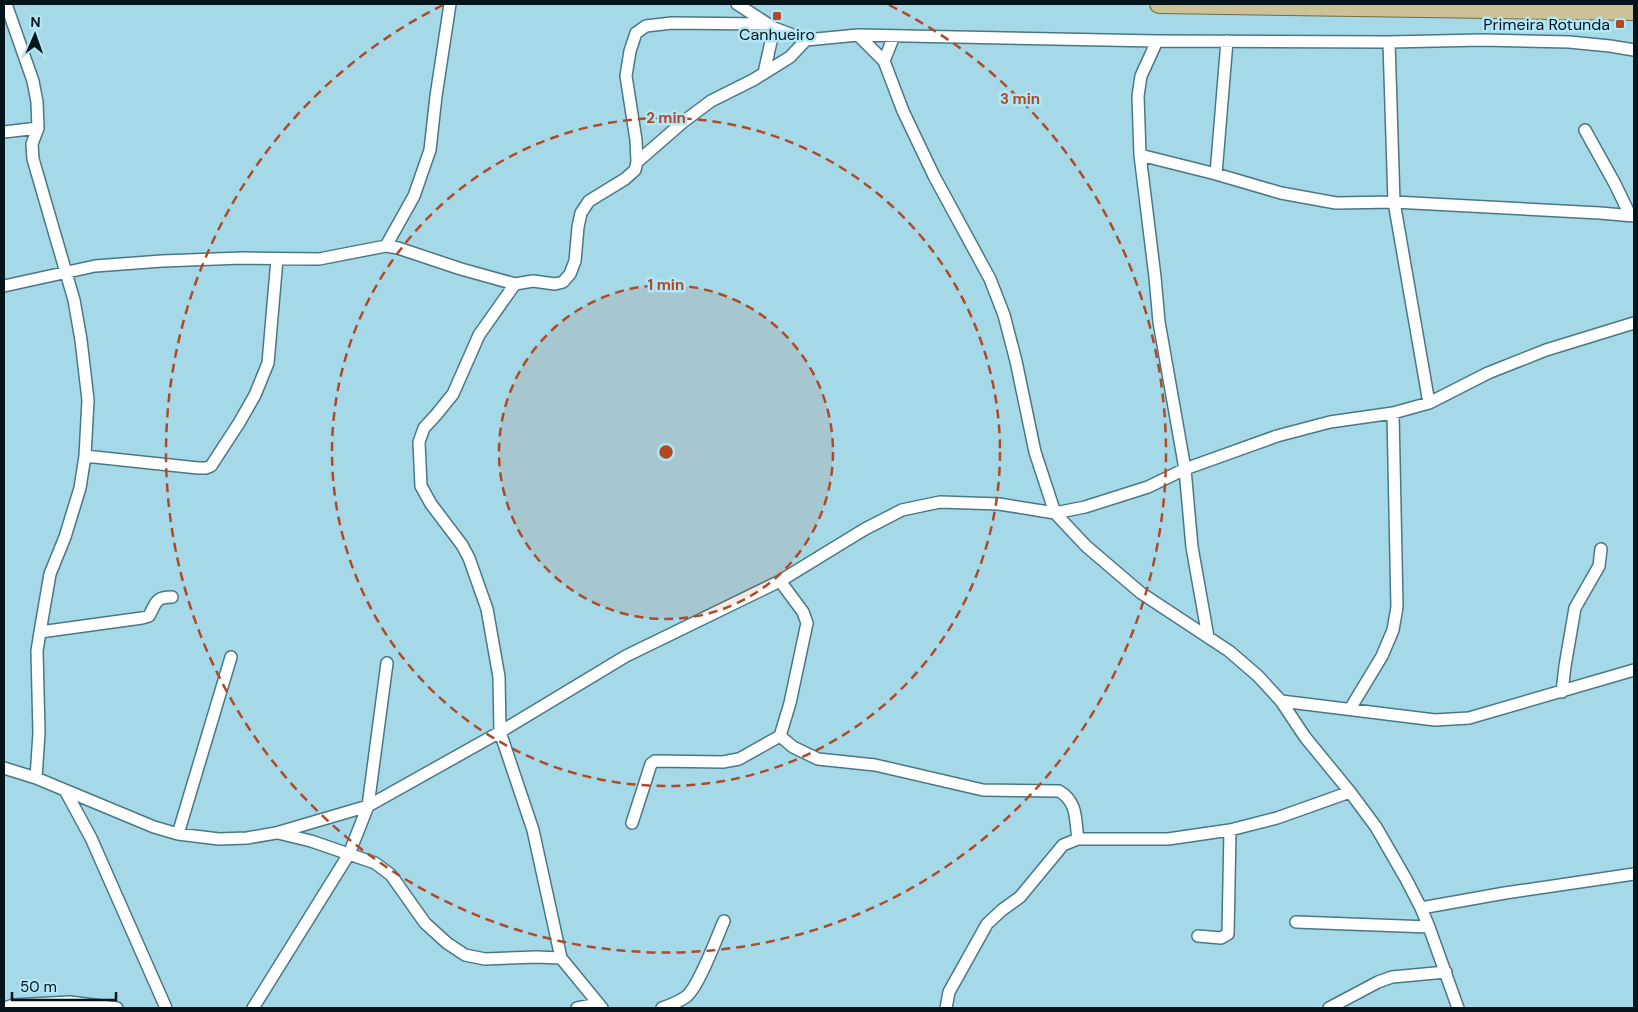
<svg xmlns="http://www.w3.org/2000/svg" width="1638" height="1012" font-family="'DM Sans',sans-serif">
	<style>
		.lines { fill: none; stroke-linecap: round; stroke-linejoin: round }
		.street-casing { stroke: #487886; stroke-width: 14 }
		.primary-casing { stroke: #6f6c3e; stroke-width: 20 }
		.street { stroke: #fff; stroke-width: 11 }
		.primary { stroke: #cbc397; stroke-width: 18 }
		.ring { fill: none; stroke: #b04925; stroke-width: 2.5; stroke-dasharray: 9 6 }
		.poi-dot { fill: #b04925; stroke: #b3e6f6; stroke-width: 2 }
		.labels { text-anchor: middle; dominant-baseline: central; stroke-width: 5; stroke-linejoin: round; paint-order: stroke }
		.poi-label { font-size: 16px; fill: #03151b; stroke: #b3e6f6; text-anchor: end }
		.centre { fill: #b04925; stroke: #b3e6f6; stroke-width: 2.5 }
		.ring-label { font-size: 15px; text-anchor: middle; font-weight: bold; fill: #b04925; stroke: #b3e6f6; stroke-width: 5; stroke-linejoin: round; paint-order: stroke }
	</style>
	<rect width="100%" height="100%" fill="#a6d9e8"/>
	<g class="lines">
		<!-- street casing -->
		<g class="street-casing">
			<path id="street" d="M6,4L33,81L37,102L38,128L32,144L33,159L74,300L81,340L88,400L85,456L80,488L65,537L50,574L40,632L37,651L39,733L36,778
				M737,4L774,28L806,40L858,35L1157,41L1389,42L1482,40L1569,42L1610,46L1634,50
				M858,35L884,61L903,111L934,176L990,279L1004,315L1016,361L1035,452L1055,513L1086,546L1141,593L1229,651L1258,676L1281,701L1305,737L1350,792L1376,827L1406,879L1421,908L1429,927L1458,1008
				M1157,41L1141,76L1138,96L1140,155L1155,277L1159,322L1185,469L1192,547L1208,637
				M1389,42L1394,202L1429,403
				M884,61L894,36
				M764,73L774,28
				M1585,130L1615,184L1630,215
				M4,132L38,128
				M1140,155L1216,174L1281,193L1336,203L1394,202L1600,213L1634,216
				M637,162L683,122L711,101L753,80L790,57L806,40
				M1216,174L1227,41
				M386,246L414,196L430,150L436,96L450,4
				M515,284L479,335L453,394L436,415L424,428L419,442L421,486L431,504L462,545L469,558L487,609L499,677L500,732L533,830L561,958
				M4,286L95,266L162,261L242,258L319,259L386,246L398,248L461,269L515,284L533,281L555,284L563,282L570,274L575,261L578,227L581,213L589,201L625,179L635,170L637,162L636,140L626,76L630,51L636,33L646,26L672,23L767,24
				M85,456L198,468H206L211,466L239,423L255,395L268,363L277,259
				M40,632L142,618L149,616C156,603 155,597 172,597
				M1562,692L1565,666L1575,608L1599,566L1601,549
				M1281,701L1435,720L1469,718L1634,670
				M1350,709L1382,656L1393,630L1397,607L1393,413
				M780,736L793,747L818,759L875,765L983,790L1059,791C1078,802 1075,820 1078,839
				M4,768L36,778L154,827L178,834L219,839L247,838L276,833L368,806L500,732L626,656L780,581L865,529L902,510L940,502L999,504L1055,513L1085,507L1148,487L1185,469L1277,436L1330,422L1393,413L1429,403L1488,373L1546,350L1634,323
				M66,792L91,838L166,1008
				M632,823L651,764L655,761L723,762L739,759L780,736L790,703L807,623L803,612L780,581
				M278,833L311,841L375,863L391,875L425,923L447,943L465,955L485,959L536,957L561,958L602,1008
				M178,834L231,657
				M1421,908L1505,893L1634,874
				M1296,922L1429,927
				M1198,936L1221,938L1228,934L1230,830
				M5,1008L13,1005L70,1002L117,1008
				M253,1008L349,854L368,806L387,663
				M577,1008L598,1004
				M662,1008C671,1005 679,1002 687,996C700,984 716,939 724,921
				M946,1008L949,992L987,924L1002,910L1020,897L1063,845L1078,839H1168L1230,830L1277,818L1350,792
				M1329,1008L1378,982L1392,977L1446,972"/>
		</g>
		<!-- primary casing -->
		<g class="primary-casing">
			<path id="primary" d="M1159,4L1634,11"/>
		</g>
		<!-- street -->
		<use href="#street" class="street"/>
		<!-- primary -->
		<use href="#primary" class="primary"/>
	</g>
	<!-- distance rings -->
	<circle cx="666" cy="452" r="167" fill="#b04925" fill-opacity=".12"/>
	<g class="ring">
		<circle cx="666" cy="452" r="167"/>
		<circle cx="666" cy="452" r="334"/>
		<path d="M889 5A500 500 0 1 1 443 5"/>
	</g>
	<!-- markers -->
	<g class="poi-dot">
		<rect x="772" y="11" width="10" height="10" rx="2.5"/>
		<rect x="1615" y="19" width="10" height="10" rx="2.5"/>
	</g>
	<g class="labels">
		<!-- poi labels -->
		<g class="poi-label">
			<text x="1610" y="24">Primeira Rotunda</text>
			<text x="777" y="34" text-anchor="middle">Canhueiro</text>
		</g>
	</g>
	<circle cx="666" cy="452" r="8" class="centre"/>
	<g class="ring-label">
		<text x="1020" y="104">3 min</text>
		<text x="666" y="123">2 min</text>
		<text x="666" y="290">1 min</text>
	</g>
	<!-- border -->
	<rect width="1638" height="1012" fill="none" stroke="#03151b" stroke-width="10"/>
	<!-- north arrow -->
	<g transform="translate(35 35) rotate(2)" stroke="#b3e6f6" stroke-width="4" paint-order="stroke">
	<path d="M0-4L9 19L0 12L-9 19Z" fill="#03151b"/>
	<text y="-8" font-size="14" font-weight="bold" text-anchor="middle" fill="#03151b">N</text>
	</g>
	<!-- scale -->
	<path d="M12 992v8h104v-8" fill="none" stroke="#03151b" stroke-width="2.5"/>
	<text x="20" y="992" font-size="15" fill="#03151b" stroke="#b3e6f6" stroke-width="4" paint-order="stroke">50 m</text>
</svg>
